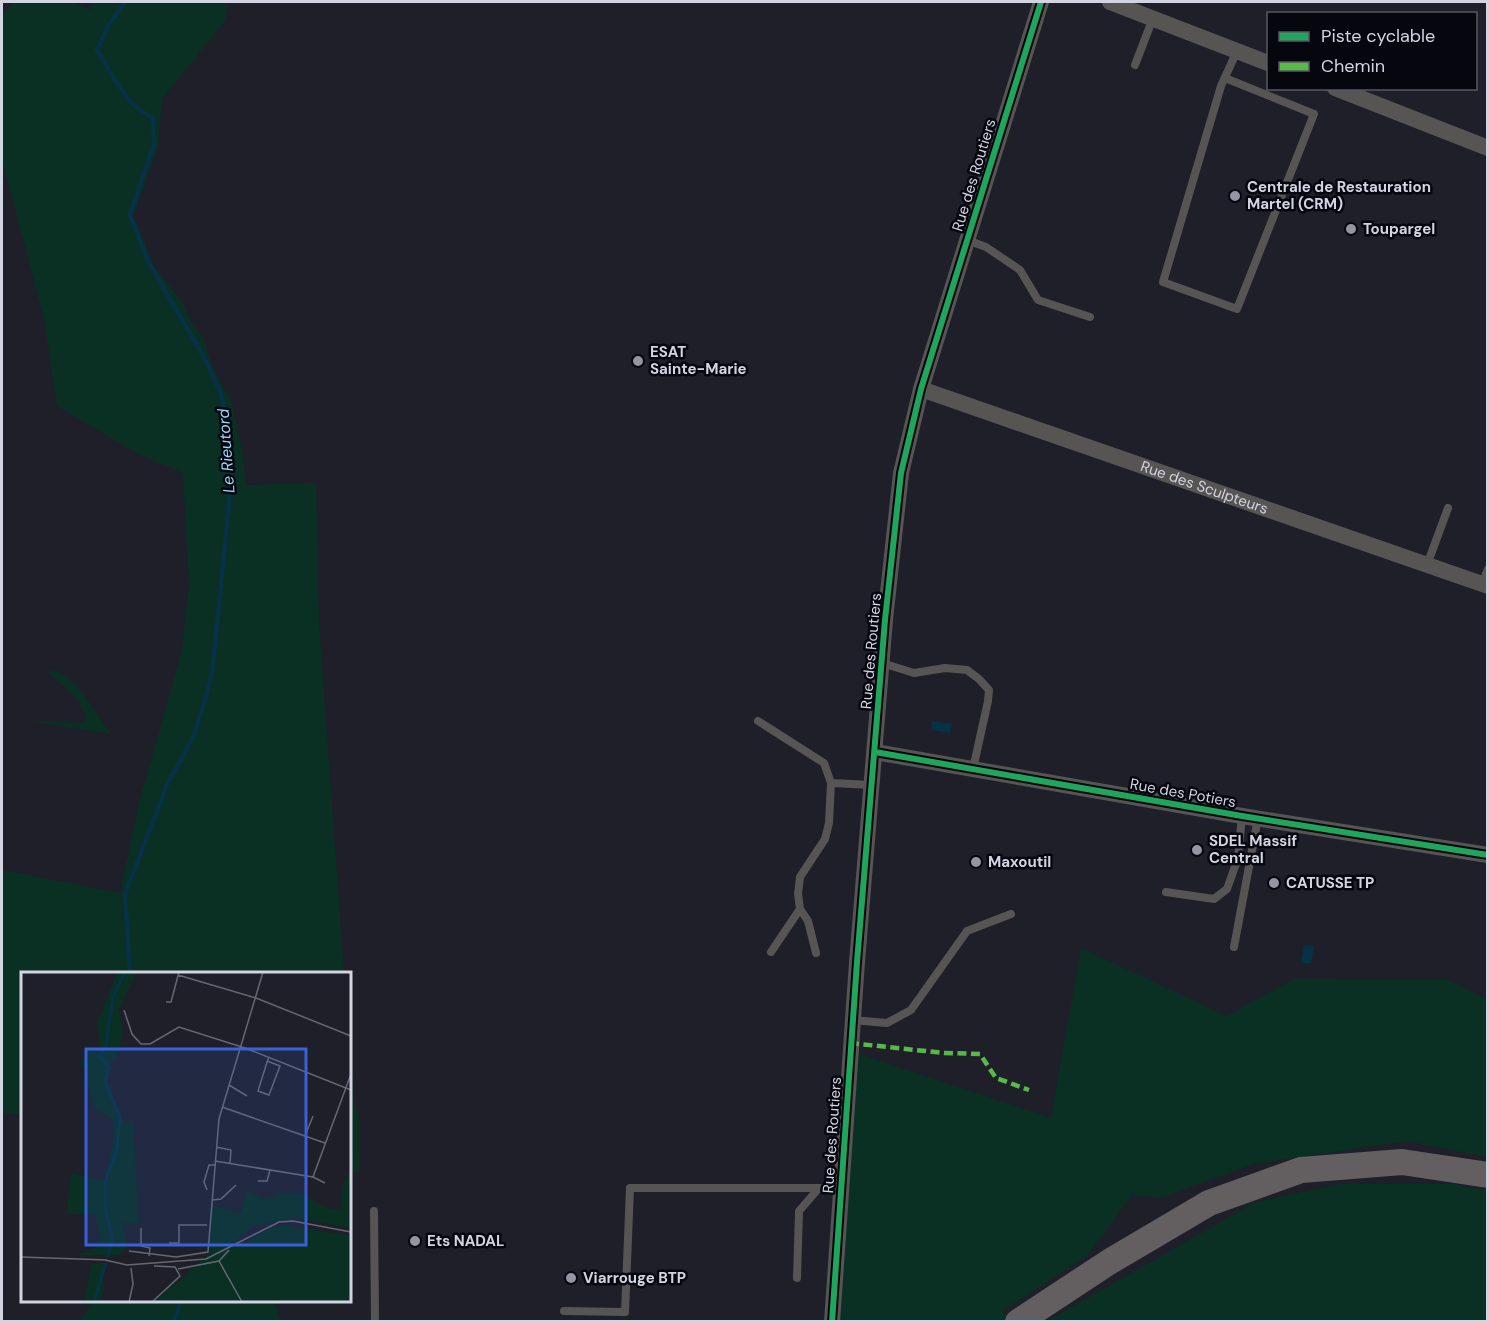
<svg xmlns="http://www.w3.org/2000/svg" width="1489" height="1323" font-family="'DM Sans',sans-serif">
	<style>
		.green { fill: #0a3024 }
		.water { fill: #073145 }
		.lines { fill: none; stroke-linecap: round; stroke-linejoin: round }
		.stream { stroke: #073145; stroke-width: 4.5 }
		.service { stroke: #575454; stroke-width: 8 }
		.minor { stroke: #575454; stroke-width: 16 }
		.primary { stroke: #635f61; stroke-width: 26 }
		.quiet { stroke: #58b947; stroke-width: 4.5; stroke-dasharray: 9 4.5; stroke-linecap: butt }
		.cycleway-casing { stroke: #06060f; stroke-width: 10 }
		.cycleway { stroke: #20a55d; stroke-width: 6 }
		.poi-dot { fill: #9495a2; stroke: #06060f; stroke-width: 2 }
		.labels { text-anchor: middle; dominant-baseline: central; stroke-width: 5; stroke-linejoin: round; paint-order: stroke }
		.street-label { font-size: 15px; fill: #d3d4e2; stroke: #06060f }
		.poi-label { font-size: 15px; font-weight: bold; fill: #d3d4e2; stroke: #06060f; text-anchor: start }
		.water-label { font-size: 16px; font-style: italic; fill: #9ad6f7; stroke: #06060f }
		.inset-river { fill: none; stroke: #073145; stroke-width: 3 }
		.inset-road { fill: none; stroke: #676774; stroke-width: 1.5 }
		.view { fill: #3862da; fill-opacity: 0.15; stroke: #3862da; stroke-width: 3 }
		.inset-edge { fill: none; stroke: #d3d4e2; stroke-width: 3 }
	</style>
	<rect width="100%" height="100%" fill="#1f1f2a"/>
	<!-- green -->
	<path class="green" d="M13,2H72L90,10L92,2H228L225,21L162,99L158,148L133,216L155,267L183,304L192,324L203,337L211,363L232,404L242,450L246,485L316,483L319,624L344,973L22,974V1114H2V870L120,893L139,803L182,650L189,583L183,473L136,453L57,406L44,318L2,160V15Z
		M49,670C75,671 97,716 111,734L29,721L85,723C89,703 62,686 50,674Z
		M1081,948L1227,1016L1294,979L1448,980L1487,999V1157L1407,1141L1253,1164L1163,1197L1131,1196L1087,1256L1002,1311L1013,1321L838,1322L853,1052L1051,1118Z
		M350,1046L354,1102L359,1119L360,1172L350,1173Z
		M1341,1184H1453L1487,1190V1321H1047L1256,1202Z
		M92,1300L274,1301L280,1321H81Z"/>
	<!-- water -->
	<path class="water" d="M932,721L952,724L950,733L931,730Z
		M1304,945L1314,946L1311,964L1301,963Z"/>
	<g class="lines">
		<!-- stream -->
		<path class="stream" d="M125,2L108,26L97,50L114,79L132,104L153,119L154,144L130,215L149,263L206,361L221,394L227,424L231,483L212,674L195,733L167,785L125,894L130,974
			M174,1322L181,1300"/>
		<!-- service -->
		<path class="service" d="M1135,65L1153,18
			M1225,78L1314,114L1237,309L1163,282L1221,86L1237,51
			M967,240L986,247L1020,270L1038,300L1090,317
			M1427,565L1448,508
			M1482,584L1488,569
			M882,663L914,673L945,668L967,670L979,679L989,690L988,701L973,769
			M758,721L824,763L831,783
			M1166,892L1214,899L1227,889L1238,858L1242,816
			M1234,947L1258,818
			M771,952L800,909
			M816,953L808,921L800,909L798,894L800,877L825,839L829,823L831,783L872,785
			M852,1020L887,1023L911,1010L967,931L1011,914
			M374,1211L375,1322
			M797,1278L799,1211L819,1188L840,1191
			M564,1311L625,1312L630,1188H819"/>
		<!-- minor -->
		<g class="minor">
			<path d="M1110,2L1268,63"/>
			<path d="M1335,88L1488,148"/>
			<path id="s1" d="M921,389L1488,586"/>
			<path d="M875,752L1242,816L1488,855"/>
			<path d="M832,1322L857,962L885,620L901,473L921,389L1041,2"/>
		</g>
		<!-- primary -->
		<path class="primary" d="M1018,1322L1109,1262L1209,1203L1301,1170L1402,1162L1488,1175"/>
		<!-- quiet -->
		<path class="quiet" d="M850,1043L944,1053L980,1054L996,1078L1029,1090"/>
		<!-- cycleway casing -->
		<g class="cycleway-casing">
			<path id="cycleway" d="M875,752L1242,816L1488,855
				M832,1322L857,962L885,620L901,473L921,389L1041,2"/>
		</g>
		<!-- cycleway -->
		<use href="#cycleway" class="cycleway"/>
	</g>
	<!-- markers -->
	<g class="poi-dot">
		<circle cx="1235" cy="196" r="6"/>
		<circle cx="1351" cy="229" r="6"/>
		<circle cx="638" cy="361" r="6"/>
		<circle cx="1197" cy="850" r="6"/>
		<circle cx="976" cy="862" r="6"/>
		<circle cx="1274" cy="883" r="6"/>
		<circle cx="415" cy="1241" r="6"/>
		<circle cx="571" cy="1278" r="6"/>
	</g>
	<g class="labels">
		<!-- street labels -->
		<g class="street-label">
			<text transform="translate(974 175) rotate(-73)">Rue des Routiers</text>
			<text stroke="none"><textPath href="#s1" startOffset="300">Rue des Sculpteurs</textPath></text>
			<text transform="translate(871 651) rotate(-85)">Rue des Routiers</text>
			<text transform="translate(1183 793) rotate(10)">Rue des Potiers</text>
			<text transform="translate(832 1135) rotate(-86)">Rue des Routiers</text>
		</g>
		<!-- poi labels -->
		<g class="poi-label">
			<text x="1247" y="187">Centrale de Restauration<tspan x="1247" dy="17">Martel (CRM)</tspan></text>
			<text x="1363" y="229">Toupargel</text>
			<text x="650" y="352">ESAT<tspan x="650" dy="17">Sainte-Marie</tspan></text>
			<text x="1209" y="841">SDEL Massif<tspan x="1209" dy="17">Central</tspan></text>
			<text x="988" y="862">Maxoutil</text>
			<text x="1286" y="883">CATUSSE TP</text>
			<text x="427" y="1241">Ets NADAL</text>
			<text x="583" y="1278">Viarrouge BTP</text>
		</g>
		<!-- water labels -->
		<g class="water-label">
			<text transform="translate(226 451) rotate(-94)">Le Rieutord</text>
		</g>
	</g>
	<!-- overview -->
	<g transform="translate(21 972)">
		<rect width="330" height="330" fill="#1f1f2a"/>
		<path d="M96,0H116L98,37L102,59L98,80L89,92L85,109L102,149H112L118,251H101L107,273L99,283H56L75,276L80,265L73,242H46L50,201L83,209L93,164L92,147L74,137L60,89L69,75L79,78L77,50ZM330,197V256L273,246L232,254L213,271L217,274L251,255L263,253L330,264V330H133L188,282L191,233L220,242L225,218L246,228L256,222H279L306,236L321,238V215ZM71,291H85L81,302L83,317L79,330H63Z" fill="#0a3024"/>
		<path class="inset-river" d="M87,285L92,267L84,236V210L96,177L99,145L84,109L88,95L79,85L85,73L92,25L104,0M73,330L85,291"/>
		<path class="inset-road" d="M157,3L235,26L330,64M145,30H150L158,0M103,38L111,62L120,72H129L158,55L224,76L330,118M246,89L259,94L248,123L237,119L246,90L248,85M208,113L226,124M201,135L304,171M284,164L292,144M195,175L210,178L209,191M194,189L292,205L304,211M292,205L330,102M237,209H246L249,198M186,218L183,210L188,193H194M191,228L200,227L215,213M120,256V274L129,276L128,284M148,271H158V253H186M108,279L155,285L187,280L198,147L242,0M0,285L86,288M84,288L106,293L185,287L258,250L272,249L330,260M198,289L221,330M157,297L198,289L208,278M108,330L112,312L110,296M131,330L159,304L154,295L133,294"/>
		<path class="view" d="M65,77H285V273H65Z"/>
		<rect width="330" height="330" class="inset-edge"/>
	</g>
	<!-- border -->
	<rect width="1489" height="1323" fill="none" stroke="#d3d4e2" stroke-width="6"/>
	<!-- legend -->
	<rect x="1267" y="12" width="210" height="78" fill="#06060f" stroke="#585863" stroke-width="1.5"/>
	<rect x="1279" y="32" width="30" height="9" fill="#20a55d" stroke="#585863" stroke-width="1.5"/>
	<text x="1321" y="42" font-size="18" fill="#d3d4e2">Piste cyclable</text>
	<rect x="1279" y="62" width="30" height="9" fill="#58b947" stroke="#585863" stroke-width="1.5"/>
	<text x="1321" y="72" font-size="18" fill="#d3d4e2">Chemin</text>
</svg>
